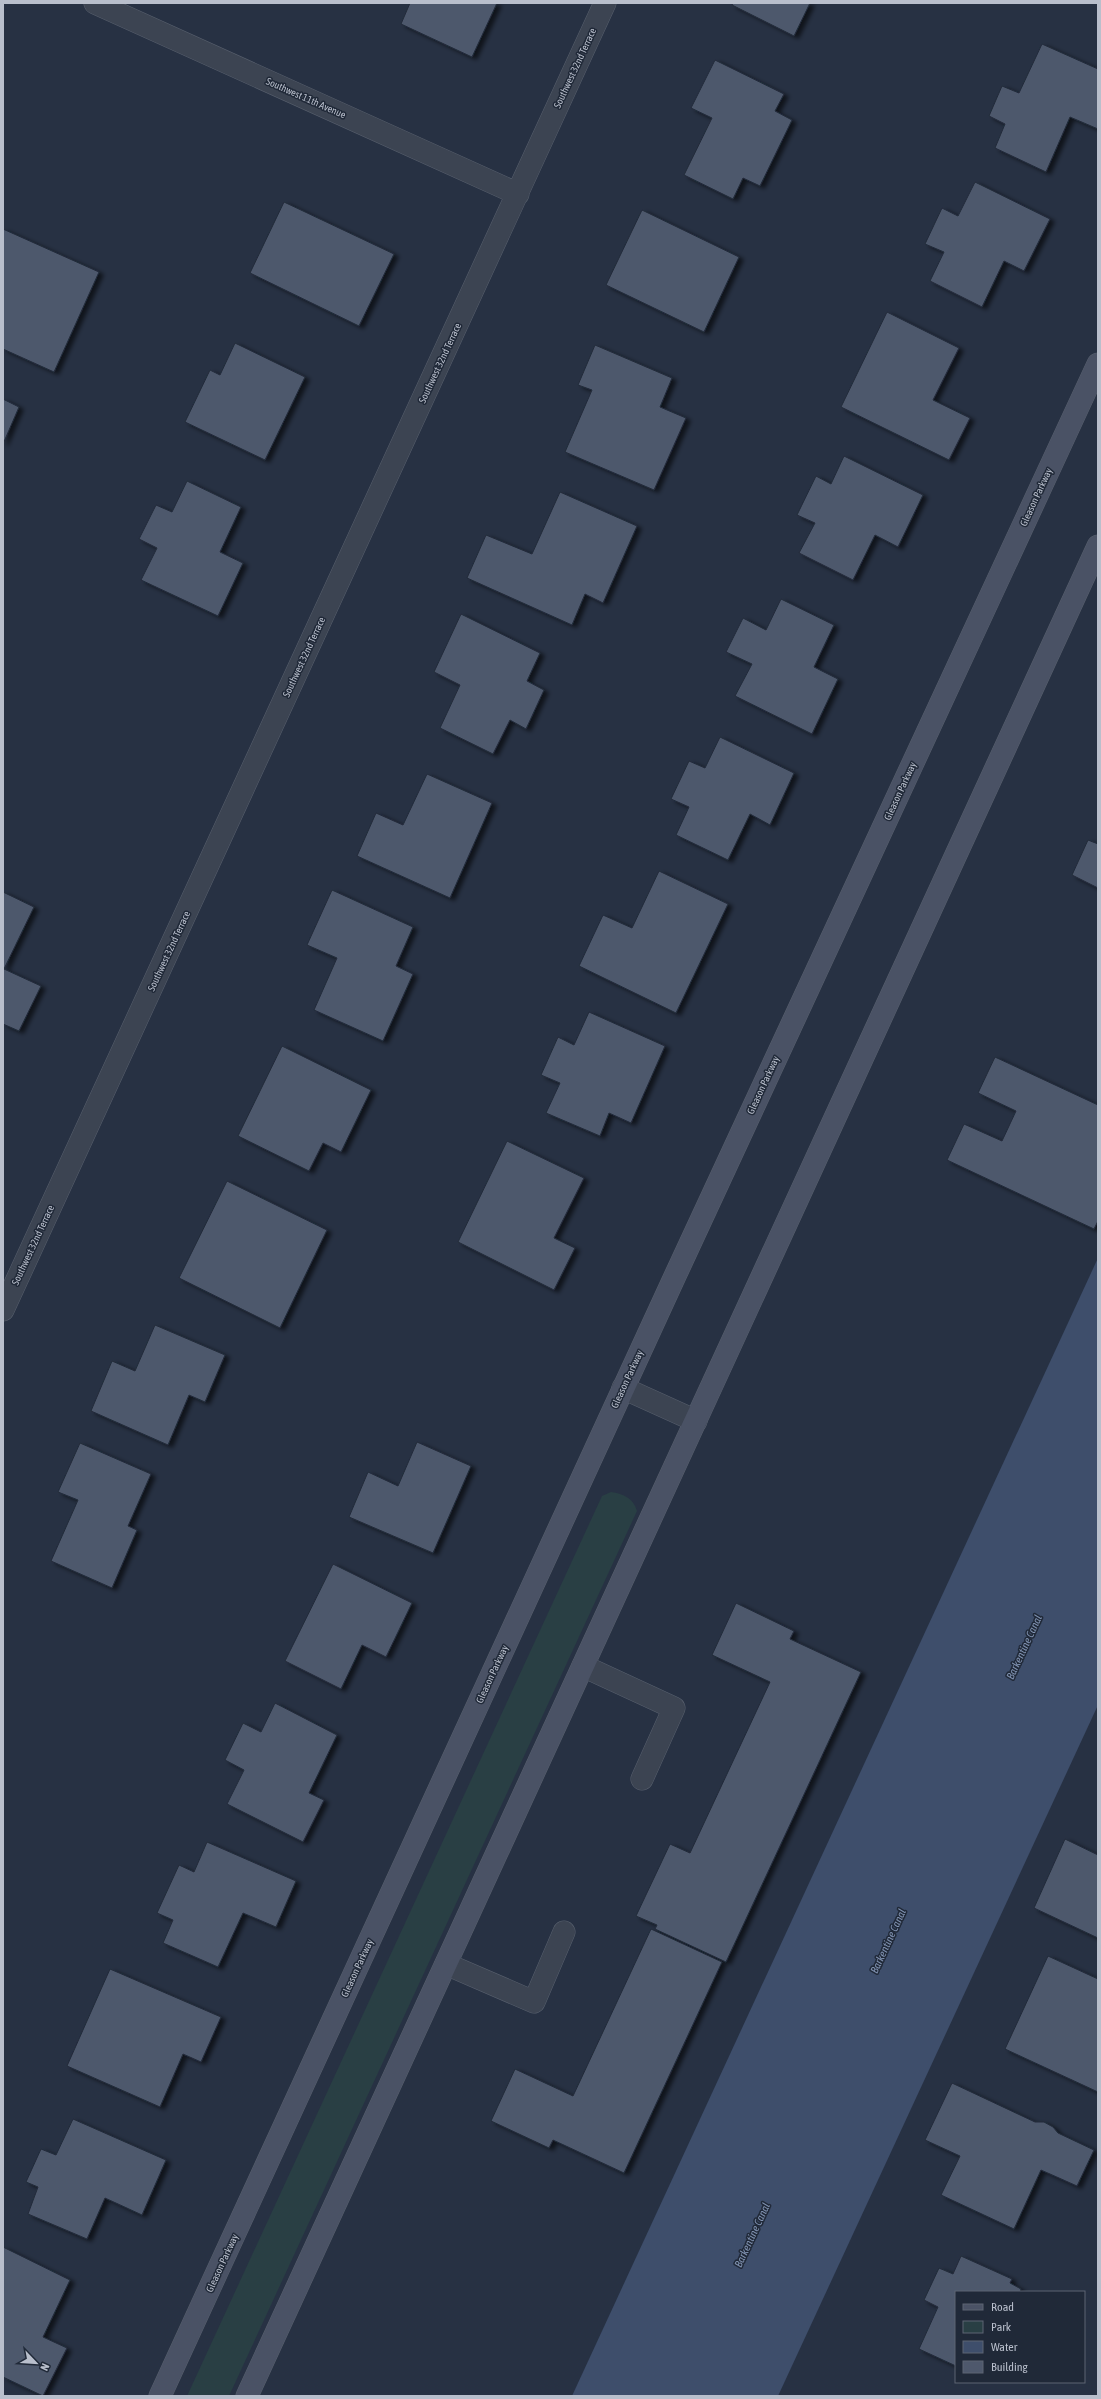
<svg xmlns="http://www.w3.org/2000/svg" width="1101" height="2399" font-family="'Asap Condensed',sans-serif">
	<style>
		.green { fill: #293f44 }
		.water { fill: #3e4e6b }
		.building { fill: #4e586c; stroke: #222b3a; filter: url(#shadow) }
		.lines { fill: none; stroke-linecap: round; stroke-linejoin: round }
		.lane-casing { stroke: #575f6d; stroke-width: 23 }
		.street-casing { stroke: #575f6d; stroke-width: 23 }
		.secondary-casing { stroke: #575f6d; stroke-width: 23 }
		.lane { stroke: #3c4452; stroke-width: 22 }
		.street { stroke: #3c4452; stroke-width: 22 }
		.secondary { stroke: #4a5265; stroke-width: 22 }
		.labels { text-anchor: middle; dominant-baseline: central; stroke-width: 3; stroke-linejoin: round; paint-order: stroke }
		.street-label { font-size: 10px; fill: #b9bfcc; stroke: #202938 }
		.water-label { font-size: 11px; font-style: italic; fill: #8193b2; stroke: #202938 }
	</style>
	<defs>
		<filter id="shadow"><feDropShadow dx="4.5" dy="2.5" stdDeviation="2" flood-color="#0009"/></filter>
	</defs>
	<rect width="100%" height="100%" fill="#273143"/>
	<!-- green -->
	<path class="green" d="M611,1492C624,1494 633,1498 637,1511L229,2396H187L602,1496Z"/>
	<!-- water -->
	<path class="water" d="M1098,1258V1705L778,2396H572Z"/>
	<!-- building -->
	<path class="building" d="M410,3H497L472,57L401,24Z
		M733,3H810L794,36L732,5Z
		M1042,44L1098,69V129L1070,117L1046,172L995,148L1005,124L989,116L1002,86L1019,93Z
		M715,60L784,94L775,111L792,120L760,186L743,178L733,199L684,175L712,118L691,108Z
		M975,182L1050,219L1024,271L1004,261L982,307L930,281L944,252L925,244L942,208L958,216Z
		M284,202L394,254L359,326L250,273Z
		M642,210L739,257L704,332L606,285Z
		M3,229L99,272L54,372L3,349Z
		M887,312L959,348L933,400L970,418L949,460L841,407Z
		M235,343L305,377L265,460L185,422L210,370L220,375Z
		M595,345L672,378L660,407L686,418L654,490L565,452L592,390L578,385Z
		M3,399L19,407L3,444Z
		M844,456L923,495L898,547L875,535L853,580L799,553L815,523L797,515L816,476L831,484Z
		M187,481L241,507L220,552L243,563L218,616L141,580L157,548L139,539L156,505L172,512Z
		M560,492L637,526L603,603L585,594L572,625L467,578L486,535L532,554Z
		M781,599L834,625L814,667L838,679L812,734L735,696L752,664L726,652L743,618L766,630Z
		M461,614L540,653L527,681L544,690L526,729L510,720L493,754L440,728L460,685L434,672Z
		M720,737L794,773L770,825L750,814L728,860L676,835L689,807L671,799L689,761L705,768Z
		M427,774L492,803L450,898L357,856L376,813L403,825Z
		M1088,840L1098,844V888L1072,875Z
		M659,871L728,904L676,1013L579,966L603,915L632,928Z
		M332,890L413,927L396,966L413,974L383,1041L314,1010L337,958L307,945Z
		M3,892L34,907L4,969L41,986L19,1031L3,1024Z
		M589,1012L665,1046L631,1123L609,1113L600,1136L546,1113L560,1083L541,1075L558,1037L574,1045Z
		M282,1046L371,1090L341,1152L323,1143L309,1171L238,1136Z
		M995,1057L1098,1105V1221L1094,1229L947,1160L964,1124L1002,1141L1016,1111L978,1093Z
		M507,1141L584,1178L554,1238L575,1248L554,1290L458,1242Z
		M227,1181L327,1230L280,1328L179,1278Z
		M155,1325L225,1355L205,1402L189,1395L168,1445L91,1411L112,1361L135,1371Z
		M417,1442L471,1466L433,1553L349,1517L368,1472L398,1486Z
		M80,1443L151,1474L128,1526L137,1530L112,1588L51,1561L78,1500L58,1492Z
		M333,1564L412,1603L386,1657L362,1645L341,1689L285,1661Z
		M736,1603L794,1631L790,1639L861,1672L726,1962L655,1929L657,1925L636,1916L670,1844L690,1853L770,1682L712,1655Z
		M275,1703L337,1735L309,1793L324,1800L303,1842L227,1804L244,1770L225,1760L243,1723L261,1732Z
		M1065,1839L1098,1855V1938L1034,1908Z
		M207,1842L296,1881L276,1927L243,1913L218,1967L163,1943L173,1920L157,1913L179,1865L194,1872Z
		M651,1929L722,1962L624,2173L553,2140L549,2148L491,2121L515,2069L573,2096Z
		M1048,1956L1098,1979V2092L1005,2049Z
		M110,1969L221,2017L201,2062L183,2054L160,2107L67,2066Z
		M952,2083L1035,2122H1044L1053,2127L1058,2133L1094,2150L1077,2186L1041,2170L1014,2229L941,2195L960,2156L925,2140Z
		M73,2119L166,2160L142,2215L105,2198L87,2239L28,2214L38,2187L26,2182L41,2149L56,2155Z
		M3,2247L70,2280L43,2337L67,2348L43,2396L3,2377Z
		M961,2256L1012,2279L1010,2283L1021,2289L1020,2292H956V2366L919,2349L938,2307L924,2300L939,2268L953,2274Z"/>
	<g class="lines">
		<!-- lane casing -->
		<g class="lane-casing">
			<path id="lane" d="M623,1388L696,1421
				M583,1666L674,1708L642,1779
				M446,1964L534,2002L564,1932"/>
		</g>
		<!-- street casing -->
		<g class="street-casing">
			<path id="street" d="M95,3L518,194
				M3,1310L605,3"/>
		</g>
		<!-- secondary casing -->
		<g class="secondary-casing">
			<path id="secondary" d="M160,2396L675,1276L1098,364
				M247,2396L1098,546"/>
		</g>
		<!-- lane -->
		<use href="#lane" class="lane"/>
		<!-- street -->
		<use href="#street" class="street"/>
		<!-- secondary -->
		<use href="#secondary" class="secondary"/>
	</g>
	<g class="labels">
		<!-- street labels -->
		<g class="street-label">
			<text transform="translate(575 68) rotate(-65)">Southwest 32nd Terrace</text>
			<text transform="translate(306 98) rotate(24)">Southwest 11th Avenue</text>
			<text transform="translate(440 363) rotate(-65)">Southwest 32nd Terrace</text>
			<text transform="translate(1036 497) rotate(-65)">Gleason Parkway</text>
			<text transform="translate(304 657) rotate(-65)">Southwest 32nd Terrace</text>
			<text transform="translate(900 791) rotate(-65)">Gleason Parkway</text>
			<text transform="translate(169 951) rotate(-65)">Southwest 32nd Terrace</text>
			<text transform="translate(763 1085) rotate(-65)">Gleason Parkway</text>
			<text transform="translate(33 1245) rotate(-65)">Southwest 32nd Terrace</text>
			<text transform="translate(627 1379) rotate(-65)">Gleason Parkway</text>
			<text transform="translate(492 1674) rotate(-65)">Gleason Parkway</text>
			<text transform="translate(357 1968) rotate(-65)">Gleason Parkway</text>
			<text transform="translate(222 2263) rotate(-65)">Gleason Parkway</text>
		</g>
		<!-- water labels -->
		<g class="water-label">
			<text transform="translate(1024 1647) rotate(-65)">Barkentine Canal</text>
			<text transform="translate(888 1941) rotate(-65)">Barkentine Canal</text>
			<text transform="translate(752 2235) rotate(-65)">Barkentine Canal</text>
		</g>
	</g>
	<!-- border -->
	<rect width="1101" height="2399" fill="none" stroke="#b9bfcc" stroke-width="8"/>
	<!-- legend -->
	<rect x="955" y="2291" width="130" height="92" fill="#202938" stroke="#5d6573"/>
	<rect x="963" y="2304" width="20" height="6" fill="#4a5265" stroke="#5d6573"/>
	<text x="991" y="2311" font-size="12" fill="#b9bfcc">Road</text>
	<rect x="963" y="2321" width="20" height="12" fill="#293f44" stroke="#5d6573"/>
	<text x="991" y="2331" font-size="12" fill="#b9bfcc">Park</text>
	<rect x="963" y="2341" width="20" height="12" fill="#3e4e6b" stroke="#5d6573"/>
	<text x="991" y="2351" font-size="12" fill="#b9bfcc">Water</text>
	<rect x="963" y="2361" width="20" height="12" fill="#4e586c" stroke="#5d6573"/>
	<text x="991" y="2371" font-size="12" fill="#b9bfcc">Building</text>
	<!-- north arrow -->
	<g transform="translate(36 2363) rotate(115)" stroke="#202938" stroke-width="3" paint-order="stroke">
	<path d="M0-3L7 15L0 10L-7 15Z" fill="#b9bfcc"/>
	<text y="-6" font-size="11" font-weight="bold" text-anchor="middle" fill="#b9bfcc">N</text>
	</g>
</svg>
